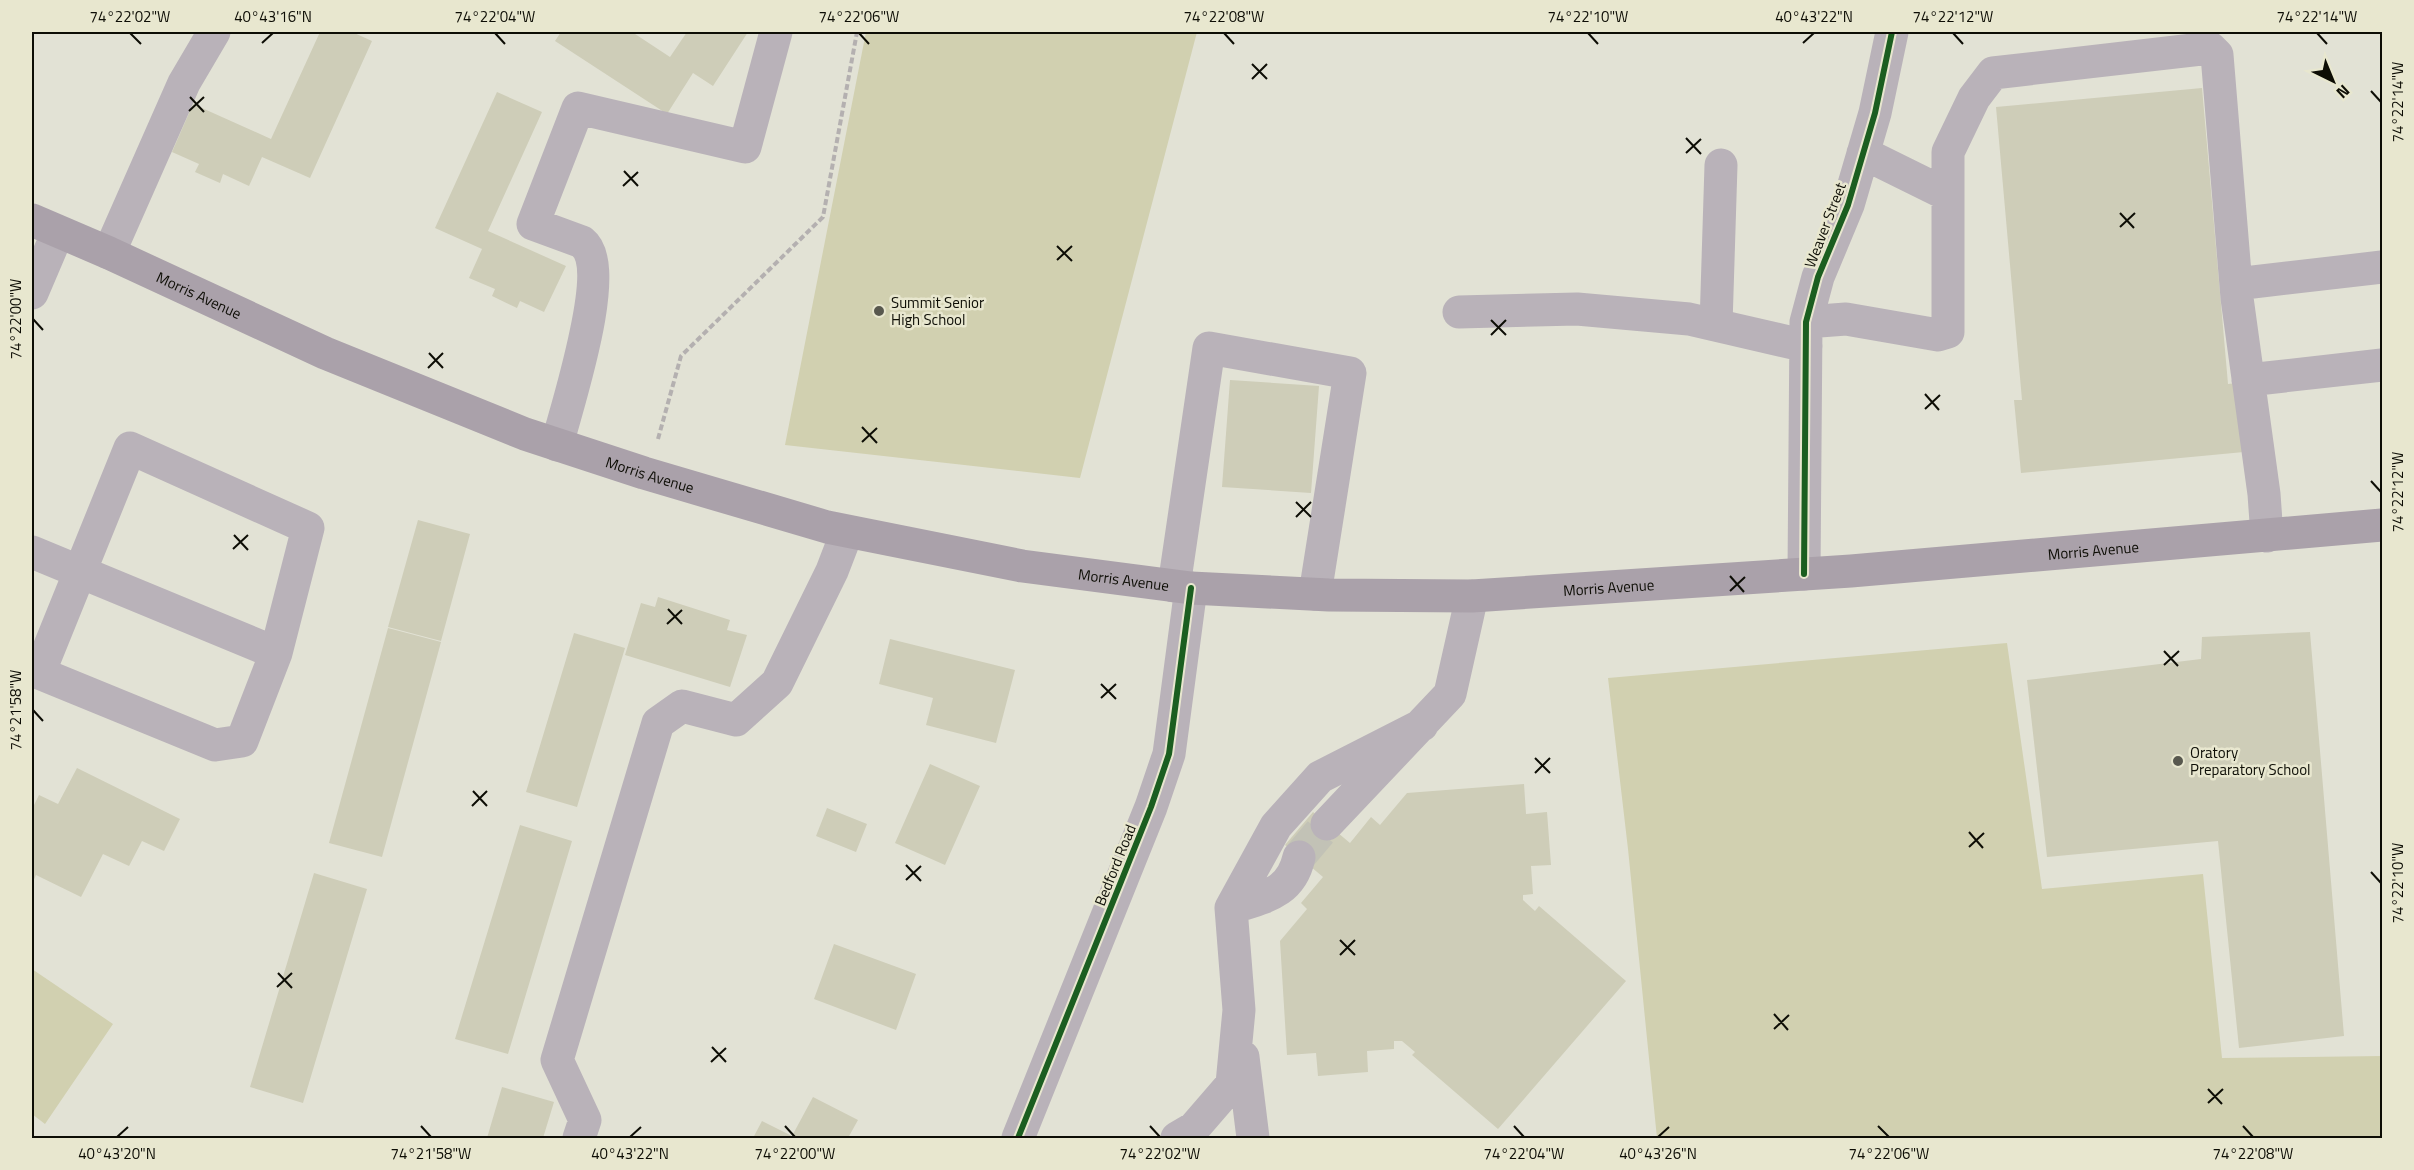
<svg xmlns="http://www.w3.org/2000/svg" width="2414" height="1170" font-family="'Titillium Web',sans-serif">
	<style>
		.green { fill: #d1d0b0 }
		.building { fill: #cecdb8 }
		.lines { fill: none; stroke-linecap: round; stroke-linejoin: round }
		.minor-tunnel { stroke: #c2c2b6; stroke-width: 33; stroke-dasharray: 33 16; stroke-linecap: butt }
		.path { stroke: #b4b0b0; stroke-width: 4; stroke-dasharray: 6 3; stroke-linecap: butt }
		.minor { stroke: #b9b2b9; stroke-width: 33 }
		.major { stroke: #aaa1aa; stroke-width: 33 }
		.cycleway-casing { stroke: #e8e7cf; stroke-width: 10 }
		.cycleway { stroke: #1b5e20; stroke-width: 6 }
		.ticks { fill: none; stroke: #0d0d05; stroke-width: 2 }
		.poi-dot { fill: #58584e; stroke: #e8e7cf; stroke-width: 2 }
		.labels { text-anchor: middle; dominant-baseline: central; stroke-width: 5; stroke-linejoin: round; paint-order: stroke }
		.street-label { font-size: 15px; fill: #0d0d05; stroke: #e8e7cf }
		.poi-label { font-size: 15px; fill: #0d0d05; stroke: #e8e7cf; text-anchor: start }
		.neatline { fill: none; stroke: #0d0d05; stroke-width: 2 }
		.ticks-label { font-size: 15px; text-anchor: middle; fill: #0d0d05 }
	</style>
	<rect width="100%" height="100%" fill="#e2e2d5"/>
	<!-- green -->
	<path class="green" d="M866,32H1197L1080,478L785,445Z
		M2007,643L2042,889L2203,874L2222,1058L2382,1056V1138H1657L1628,849L1608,678Z
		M32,969L113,1024L45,1124L32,1114Z"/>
	<!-- building -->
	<path class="building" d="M320,32H352L372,41L310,178L262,157L249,186L223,174L220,183L195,172L199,164L172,152L193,104L271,139Z
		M561,32H632L670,57L687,32H748L713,86L693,73L667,114L555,41Z
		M2202,88L2228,384L2237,383L2244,452L2021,473L2014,400H2022L1996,107Z
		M497,92L542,112L488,231L566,266L544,312L520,301L517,308L492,296L495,289L469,278L482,249L435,228Z
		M1230,380L1319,386L1311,493L1222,487Z
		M418,520L470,534L441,641L388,627Z
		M658,597L730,620L727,630L747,635L730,687L625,655L641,603L655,607Z
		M388,628L441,642L382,857L329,843Z
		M2310,632L2344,1036L2239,1048L2218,841L2047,857L2027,680L2201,659L2202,637Z
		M574,633L625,648L577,807L526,792Z
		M890,639L1015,670L996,743L926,725L933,698L879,684Z
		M930,764L980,786L945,865L895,843Z
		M77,768L180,819L164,851L142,841L129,866L103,854L81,897L36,875L32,884V809L39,795L58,804Z
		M1524,784L1526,814L1547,812L1551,865L1531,866L1533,894L1523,895V900L1535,911L1539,906L1626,981L1498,1129L1412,1055L1415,1052L1402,1041H1394V1049L1367,1051L1368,1072L1318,1076L1316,1053L1287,1055L1280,941L1307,909L1301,903L1323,877L1285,845L1313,812L1350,843L1371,817L1380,825L1407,793Z
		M827,808L867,824L856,852L816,836Z
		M520,825L572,841L508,1054L455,1039Z
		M314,873L367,889L303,1103L250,1087Z
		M834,944L916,974L896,1030L814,999Z
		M502,1087L554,1102L543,1138H487Z
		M813,1097L858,1120L848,1138H753L762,1121L792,1136Z"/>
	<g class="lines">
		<!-- minor-tunnel -->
		<path class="minor-tunnel" d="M1299,857L1327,824"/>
		<!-- path -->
		<path class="path" d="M658,439L681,356L823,217L857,32"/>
		<!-- minor -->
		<path class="minor" d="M1863,153L1948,195
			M109,253L184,83L214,32
			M2236,284L2382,267
			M32,293L58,232
			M1459,312L1577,309L1689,319L1806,346
			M1806,322L1846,319L1938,335L1948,332V152L1974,98L1993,73L2210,48L2217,55L2237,298L2264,494L2267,536
			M1716,325L1721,165
			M2248,380L2382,365
			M557,445C566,408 614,267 582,242L533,224L578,108L745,147L776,32
			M130,448L308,528L276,653L242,741L215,745L39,673Z
			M32,552L276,653
			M1804,574L1806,322L1818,277L1848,205L1875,113L1892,32
			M1174,586L1209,348L1350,373L1315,594
			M1327,824L1450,694L1472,596
			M1231,908C1264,897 1291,894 1299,857
			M1243,1057L1253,1138
			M579,1138L585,1120L557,1060L658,723L682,706L736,720L777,683L832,571L847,532
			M1018,1138L1151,807L1169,754L1191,588
			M1177,1138L1194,1128L1232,1084L1239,1010L1231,908L1276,826L1320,777L1422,725"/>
		<!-- major -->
		<path class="major" id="s1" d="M32,220L109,253L325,353L525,434L644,473L827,527L1022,566L1191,588L1329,595L1472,596L1851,571L2382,525"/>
		<!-- cycleway casing -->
		<g class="cycleway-casing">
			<path id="cycleway" d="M1804,574L1806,322L1818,277L1848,205L1875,113L1892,32
				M1018,1138L1151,807L1169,754L1191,588"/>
		</g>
		<!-- cycleway -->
		<use href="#cycleway" class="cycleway"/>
	</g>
	<!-- ticks -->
	<path class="ticks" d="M130,33L141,44M495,33L505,44M859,33L869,44M1224,33L1234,44M1588,33L1598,44M1953,33L1963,44M2317,33L2327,44M262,43L273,33M1803,43L1814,33M1252,64L1267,79M1252,79L1267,64M2371,91L2381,102M190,97L204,112M189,111L204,97M1686,138L1701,154M1686,153L1701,139M624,171L638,186M623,186L638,172M2120,213L2134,228M2120,227L2135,213M1057,246L1072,261M1057,260L1072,246M33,319L43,330M1491,320L1506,335M1491,335L1506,320M429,353L443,368M428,368L443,353M1925,394L1939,410M1925,409L1940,395M862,427L877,443M862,442L877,428M2371,481L2381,492M1296,502L1311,517M1296,517L1311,502M234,535L248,550M233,549L248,535M1730,576L1744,592M1730,591L1745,577M668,609L682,624M667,624L682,610M2164,651L2178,666M2164,665L2179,651M1101,684L1116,699M1101,698L1116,684M33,710L43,721M1535,758L1550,773M1535,773L1550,758M473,791L487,806M472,806L487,791M1969,832L1983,848M1969,847L1984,833M906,865L921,881M2371,872L2381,883M906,880L921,866M1340,940L1355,955M1340,955L1355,940M278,973L292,988M277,987L292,973M1774,1014L1788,1030M1774,1029L1789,1015M712,1047L726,1062M711,1062L726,1048M2208,1089L2222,1104M2208,1103L2223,1089M421,1126L431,1137M785,1126L795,1137M1150,1126L1160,1137M1514,1126L1524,1137M1878,1126L1889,1137M2243,1126L2253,1137M117,1137L128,1127M630,1137L641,1127M1658,1137L1669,1127"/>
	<!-- markers -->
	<g class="poi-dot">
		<circle cx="879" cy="311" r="6"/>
		<circle cx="2178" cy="761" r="6"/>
	</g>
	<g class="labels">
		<!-- street labels -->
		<g class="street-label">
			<text transform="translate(1825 225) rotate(-69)">Weaver Street</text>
			<text stroke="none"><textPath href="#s1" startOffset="183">Morris Avenue</textPath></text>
			<text stroke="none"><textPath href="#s1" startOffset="669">Morris Avenue</textPath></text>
			<text stroke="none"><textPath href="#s1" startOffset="2127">Morris Avenue</textPath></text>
			<text stroke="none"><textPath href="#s1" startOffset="1155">Morris Avenue</textPath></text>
			<text stroke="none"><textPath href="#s1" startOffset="1641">Morris Avenue</textPath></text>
			<text transform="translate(1115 865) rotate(-68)">Bedford Road</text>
		</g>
		<!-- poi labels -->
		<g class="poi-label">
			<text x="891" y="302">Summit Senior<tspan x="891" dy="17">High School</tspan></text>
			<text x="2190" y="752">Oratory<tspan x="2190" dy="17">Preparatory School</tspan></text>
		</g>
	</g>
	<!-- border -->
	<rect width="2414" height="1170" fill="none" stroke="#e8e7cf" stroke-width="66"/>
	<!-- north arrow -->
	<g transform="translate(2333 81) rotate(137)" stroke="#e8e7cf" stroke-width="4.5" paint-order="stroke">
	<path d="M0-4.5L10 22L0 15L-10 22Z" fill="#0d0d05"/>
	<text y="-9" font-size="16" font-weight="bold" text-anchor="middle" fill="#0d0d05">N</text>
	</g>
	<rect x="33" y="33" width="2348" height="1104" class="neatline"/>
	<g class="ticks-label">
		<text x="130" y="22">74°22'02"W</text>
		<text x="273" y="22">40°43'16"N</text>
		<text x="495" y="22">74°22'04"W</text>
		<text x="859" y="22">74°22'06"W</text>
		<text x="1224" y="22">74°22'08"W</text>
		<text x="1588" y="22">74°22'10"W</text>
		<text x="1814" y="22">40°43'22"N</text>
		<text x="1953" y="22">74°22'12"W</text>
		<text x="2317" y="22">74°22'14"W</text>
		<text transform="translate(2398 102) rotate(-90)" y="5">74°22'14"W</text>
		<text transform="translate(16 319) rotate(-90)" y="5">74°22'00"W</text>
		<text transform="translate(2398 492) rotate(-90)" y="5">74°22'12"W</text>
		<text transform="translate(16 710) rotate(-90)" y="5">74°21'58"W</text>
		<text transform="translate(2398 883) rotate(-90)" y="5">74°22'10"W</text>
		<text x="117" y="1159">40°43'20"N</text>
		<text x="431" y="1159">74°21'58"W</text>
		<text x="630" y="1159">40°43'22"N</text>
		<text x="795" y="1159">74°22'00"W</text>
		<text x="1160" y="1159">74°22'02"W</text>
		<text x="1524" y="1159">74°22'04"W</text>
		<text x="1658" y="1159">40°43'26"N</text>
		<text x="1889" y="1159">74°22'06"W</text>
		<text x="2253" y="1159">74°22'08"W</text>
	</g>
</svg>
